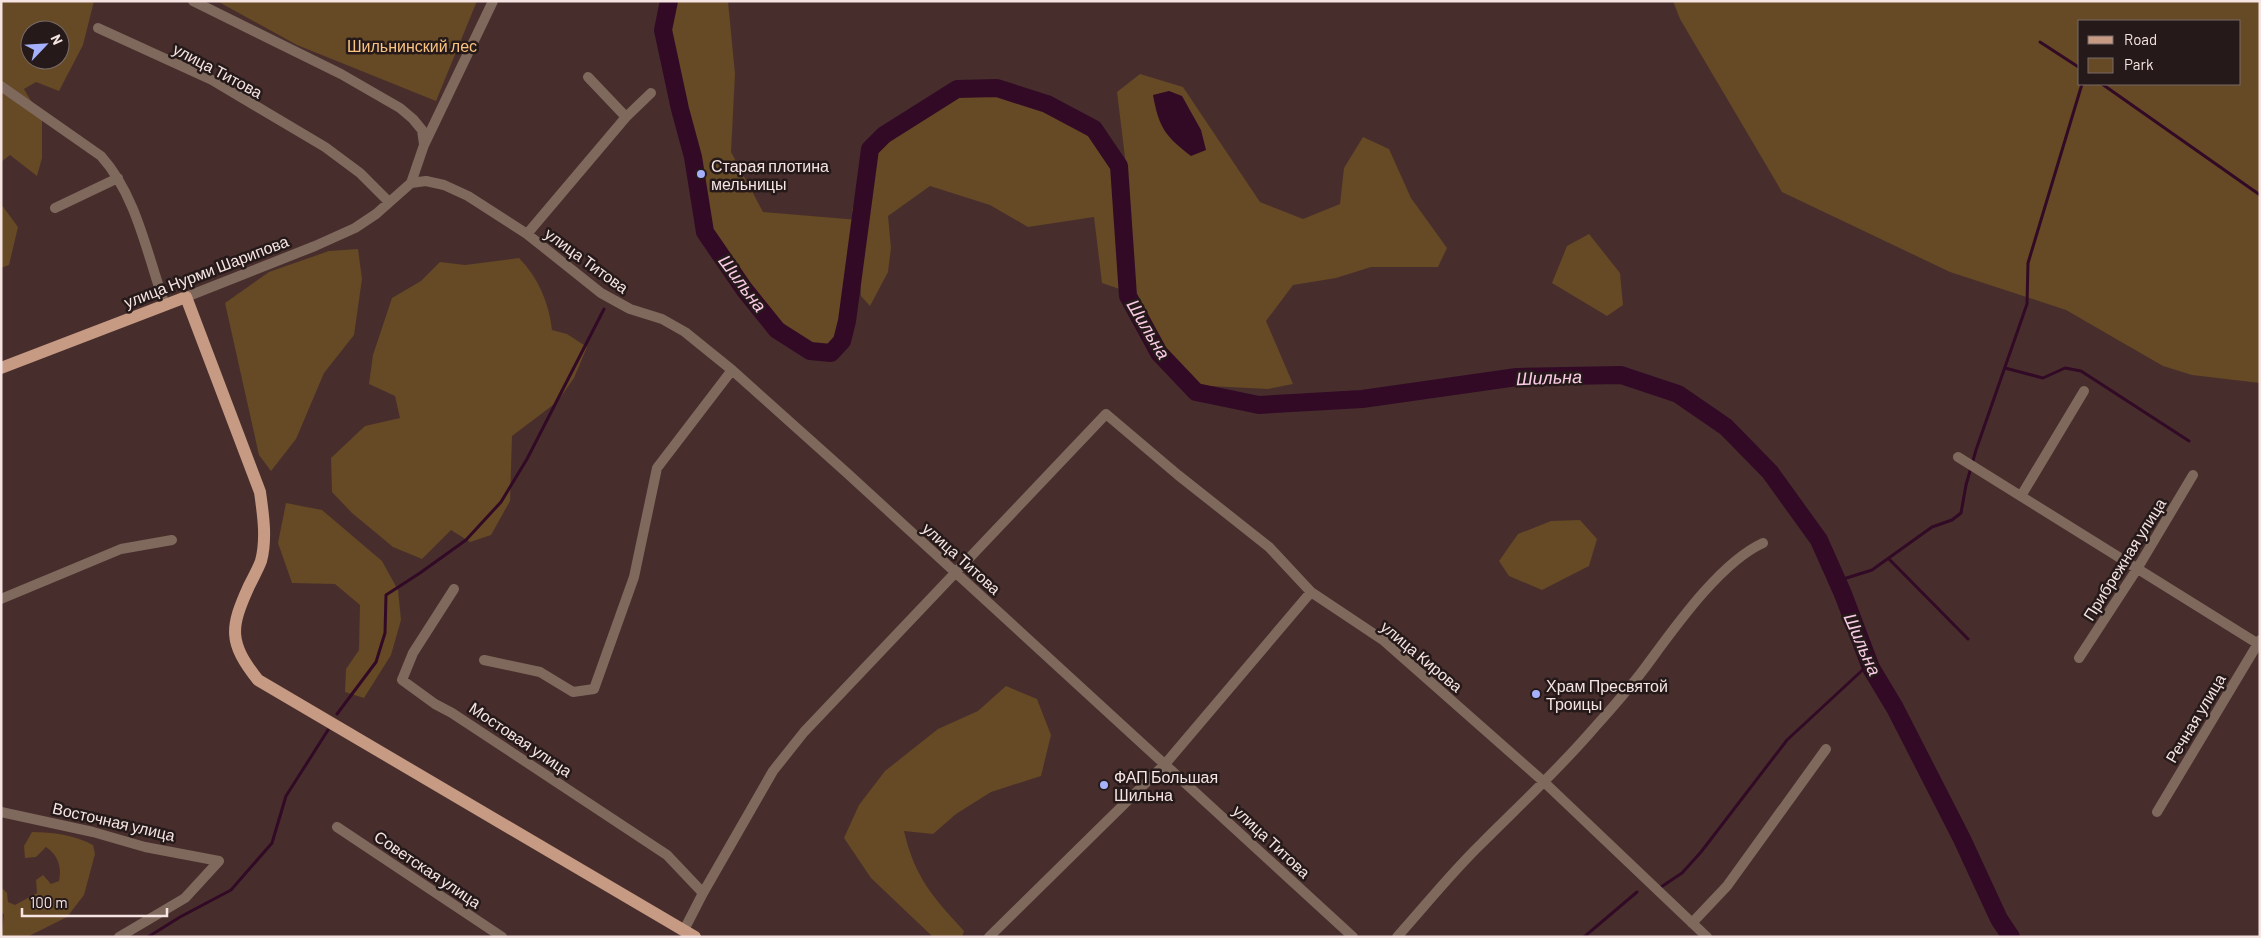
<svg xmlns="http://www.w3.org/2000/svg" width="2261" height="938" font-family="Barlow,sans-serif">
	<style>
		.green { fill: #664925; fill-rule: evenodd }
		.water { fill: #320a26 }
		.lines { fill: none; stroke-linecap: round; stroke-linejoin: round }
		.stream { stroke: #320a26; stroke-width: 3 }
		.river { stroke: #320a26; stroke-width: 18 }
		.minor { stroke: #7f695d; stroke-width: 10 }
		.major { stroke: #c79a83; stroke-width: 12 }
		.poi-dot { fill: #a5b1fc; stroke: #251a19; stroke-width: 2 }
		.labels { text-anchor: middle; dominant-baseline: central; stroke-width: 5; stroke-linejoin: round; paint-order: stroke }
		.park-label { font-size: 16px; fill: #fac381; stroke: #251a19 }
		.street-label { font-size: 16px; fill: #f5e4e2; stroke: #251a19 }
		.poi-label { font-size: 16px; fill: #f5e4e2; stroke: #251a19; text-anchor: start }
		.water-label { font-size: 18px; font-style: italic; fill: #facbe6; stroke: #251a19 }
	</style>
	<rect width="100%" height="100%" fill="#472e2c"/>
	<!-- green -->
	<path class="green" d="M1,1H94L83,45L59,91L36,82L24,89L42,120V158L37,176L10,155L1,162ZM30,30H60V60H30Z
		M217,1H477L436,101L297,45Z
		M669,1H728L735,74L731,152L763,212L859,220L852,210L884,135L941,91L1010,84L1075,109L1106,138L1128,182L1117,92L1140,74L1183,87L1260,202L1303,219L1340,204L1344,168L1363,137L1389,149L1411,198L1447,248L1438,267H1371L1336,278L1293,285L1266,321L1293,384L1268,389L1189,385L1154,343L1137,295L1102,283L1094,217L1028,227L990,205L930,186L888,216L891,248L888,272L870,306L861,296L859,225L847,321L842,341L831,353L810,351L777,329L744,289L705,232L693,157L680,109L663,30Z
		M1673,1H2260V383L2192,375L2163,366L2066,310L1950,272L1782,192L1680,19ZM2080,21H2240V84H2080Z
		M1,204L18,227L9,265L1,268Z
		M1589,234L1620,273L1623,305L1607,316L1552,283L1567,246Z
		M358,249L362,279L354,335L324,373L296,439L271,471L259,455L225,303L269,272L329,251Z
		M519,258C538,277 549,303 552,330L567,334L587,347L574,378L557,402L512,436L510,501L491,535L470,542L451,530L422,559L393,547L352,513L332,492L331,458L365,426L400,418L395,396L369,384L373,355L392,298L421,281L440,262L465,265Z
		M286,503L322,510L382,561L398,590L401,620L391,655L364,698L345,692L346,669L359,650L360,605L335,584L292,583L278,543Z
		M1580,520L1597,539L1589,566L1542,590L1509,576L1499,561L1518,534L1551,521Z
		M1006,686L1037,699L1051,735L1041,776L991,792L956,814L933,834L904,831C915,878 933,897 964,931L962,937H933L871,878L844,838L859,805L885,771L938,729L978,711Z
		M32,832C53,832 74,835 93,845L95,854L84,895L67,917L27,937H1L4,915L1,911V887L7,893L8,902L15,905L37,893L36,880L43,875L51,884L59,881C62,867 58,855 46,847L36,857L25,858L24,846Z"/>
	<!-- water -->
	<path class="water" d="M1169,91L1182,96L1201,130L1206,150L1191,156C1165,136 1159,128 1153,95Z"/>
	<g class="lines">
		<!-- stream -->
		<path class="stream" d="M2040,42L2080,68
			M2102,84L2260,195
			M2005,368L2043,378L2065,368L2081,371L2189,441
			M1889,559L1968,639
			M1837,581L1872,570L1932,527L1952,520L1961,513L1966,485L1976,450L2027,304L2028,263L2082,84
			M337,714L376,662L385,633L386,595L420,573L466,540L501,502L527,459L604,309
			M1661,887L1682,873L1701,852L1787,740L1869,664
			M148,937L180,917L231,890L272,843L286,796L328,730
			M1584,937L1637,892"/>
		<!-- river -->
		<path class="river" d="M669,1L663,30L680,109L693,157L705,232L744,289L777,330L810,351L831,353L842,341L847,321L870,149L884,135L957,89L997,88L1047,104L1094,129L1119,166L1128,296L1159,353L1196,392L1259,405L1362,399L1517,377L1621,375L1678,394L1726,427L1770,472L1819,540L1843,594L1871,668L1895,708L1962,839L1999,919L2011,937"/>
		<!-- minor -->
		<path class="minor" d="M193,1L341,74L400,108L413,119L422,130L424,144
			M98,28L212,80L325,147L360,173L389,202
			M588,77L626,117
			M1,86L101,156C137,196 147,255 165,305
			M411,183L426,181L444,185L468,196L527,234L601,293L630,309L662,319L685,332L732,370L847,473L1353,937
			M55,208L118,178
			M527,234L626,117L651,93
			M186,297L315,246L355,228L376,214L411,183L424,145L493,1
			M1958,457L2260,645
			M2021,496L2084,391
			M454,589L413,653L402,680L435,704L452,713L667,855L703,893
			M1,599L121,549L172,540
			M2079,658L2137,569L2193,475
			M484,660L540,672L573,692L594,689L634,577L657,468L732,370
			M1,812L93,832L145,847L219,861L185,898L119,937
			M2157,812L2260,640
			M337,827L502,937
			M1692,923L1727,886L1826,749
			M684,930L703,893L773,771L804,732L1106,414L1178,475L1269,547L1311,592L1383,640L1544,782L1707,937
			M989,937L1166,763L1311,592
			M1397,937C1425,906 1451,873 1481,844C1520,805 1560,768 1595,727C1612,708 1629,689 1644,669C1673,630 1719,563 1763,543"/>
		<!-- major -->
		<path class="major" d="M1,368L186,297L260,492C263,514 267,538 261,561C258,569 253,578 249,586C230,628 228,642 258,680L695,937"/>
	</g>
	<!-- markers -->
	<g class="poi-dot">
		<circle cx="701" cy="174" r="5"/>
		<circle cx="1536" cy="694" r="5"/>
		<circle cx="1104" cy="785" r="5"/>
	</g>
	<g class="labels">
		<!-- park labels -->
		<g class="park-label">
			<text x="412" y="45">Шильнинский лес</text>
		</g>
		<!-- street labels -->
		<g class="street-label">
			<text transform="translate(218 70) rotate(28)">улица Титова</text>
			<text transform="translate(587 260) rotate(36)">улица Титова</text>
			<text transform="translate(206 271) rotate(-21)">улица Нурми Шарипова</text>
			<text transform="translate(962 558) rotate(42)">улица Титова</text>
			<text transform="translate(2124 559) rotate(-58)">Прибрежная улица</text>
			<text transform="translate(1422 656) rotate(40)">улица Кирова</text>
			<text transform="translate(2195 718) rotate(-59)">Речная улица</text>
			<text transform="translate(521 739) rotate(34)">Мостовая улица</text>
			<text transform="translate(114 821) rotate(13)">Восточная улица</text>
			<text transform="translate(1272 841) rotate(43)">улица Титова</text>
			<text transform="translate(428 869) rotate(34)">Советская улица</text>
		</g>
		<!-- poi labels -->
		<g class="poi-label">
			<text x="711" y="165">Старая плотина<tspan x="711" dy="18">мельницы</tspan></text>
			<text x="1546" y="685">Храм Пресвятой<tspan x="1546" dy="18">Троицы</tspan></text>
			<text x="1114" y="776">ФАП Большая<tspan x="1114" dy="18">Шильна</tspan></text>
		</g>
		<!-- water labels -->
		<g class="water-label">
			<text transform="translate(743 283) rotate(53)">Шильна</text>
			<text transform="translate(1149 329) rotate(59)">Шильна</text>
			<text transform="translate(1549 377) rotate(-2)">Шильна</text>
			<text transform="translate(1863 644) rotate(66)">Шильна</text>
		</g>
	</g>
	<!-- border -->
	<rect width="2261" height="938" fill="none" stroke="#f5e4e2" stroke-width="5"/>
	<!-- legend -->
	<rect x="2078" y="20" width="162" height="65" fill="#251a19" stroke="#786b69"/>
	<rect x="2088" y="36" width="25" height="8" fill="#c79a83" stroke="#786b69"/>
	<text x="2124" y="45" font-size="15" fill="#f5e4e2">Road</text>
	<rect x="2088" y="58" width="25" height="15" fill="#664925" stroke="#786b69"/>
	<text x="2124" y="70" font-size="15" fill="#f5e4e2">Park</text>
	<!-- north arrow -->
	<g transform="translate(45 45) rotate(65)"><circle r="24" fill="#251a19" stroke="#786b69"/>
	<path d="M0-4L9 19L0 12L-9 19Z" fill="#a5b1fc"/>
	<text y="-8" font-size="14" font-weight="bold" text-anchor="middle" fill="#f5e4e2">N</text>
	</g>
	<!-- scale -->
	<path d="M22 908v8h145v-8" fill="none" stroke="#f5e4e2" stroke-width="2.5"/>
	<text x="30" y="908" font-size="15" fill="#f5e4e2" stroke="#251a19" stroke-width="4" paint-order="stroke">100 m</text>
</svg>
